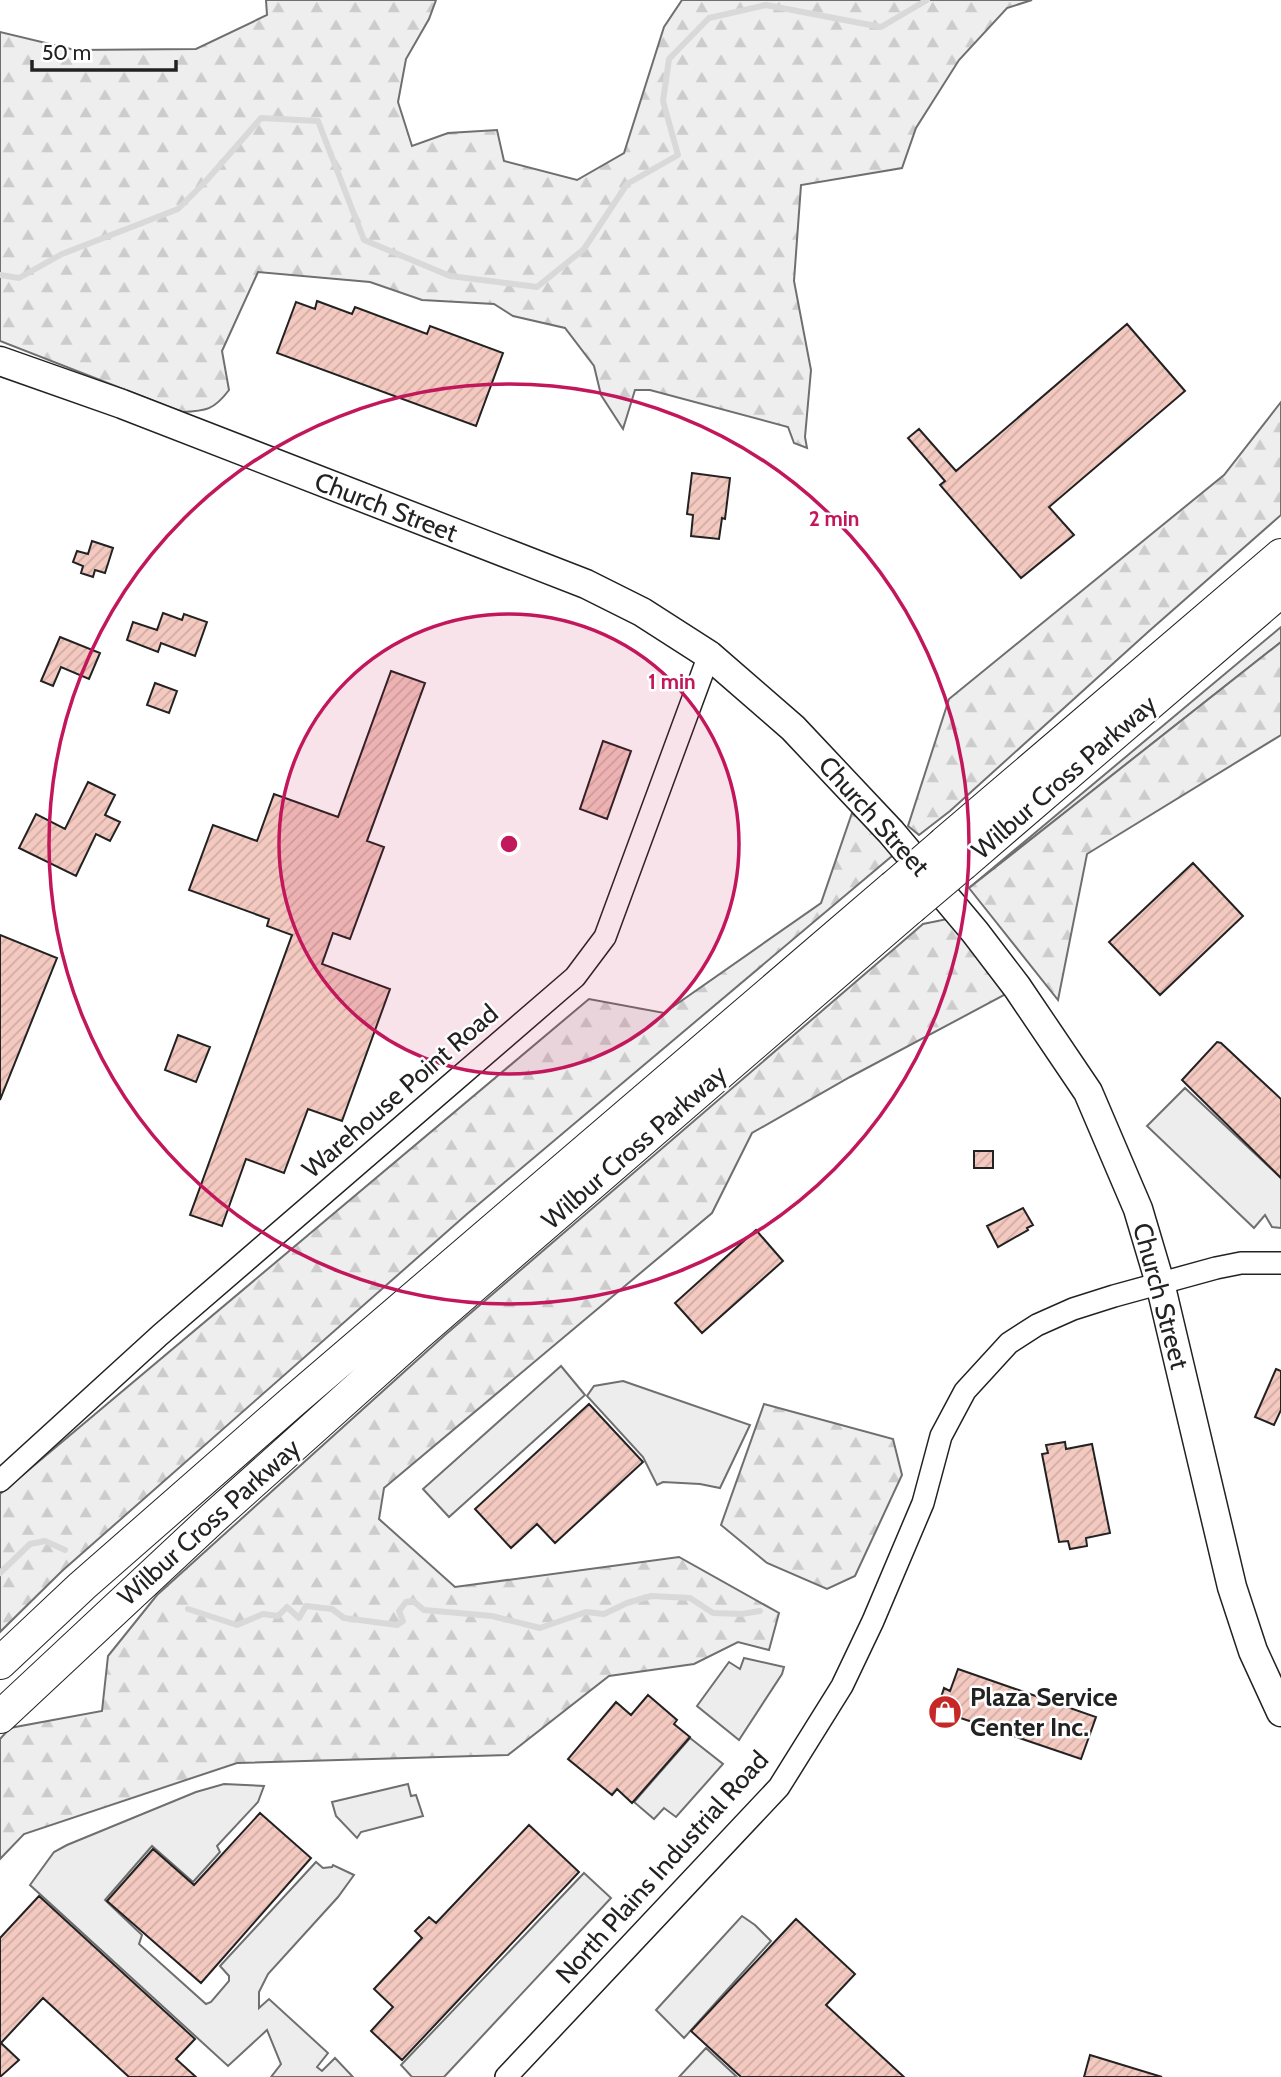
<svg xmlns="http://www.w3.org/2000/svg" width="1281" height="2077" font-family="Cabin,sans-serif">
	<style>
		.green { fill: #eee; stroke: #6f6f6f; stroke-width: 2 }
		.forest { fill: url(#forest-firs); stroke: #6f6f6f; stroke-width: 2 }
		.parking { fill: #ededed; stroke: #6f6f6f; stroke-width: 2 }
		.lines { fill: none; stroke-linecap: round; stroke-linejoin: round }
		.stream { stroke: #d9d9d9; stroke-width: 6 }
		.building { fill: url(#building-hatch); stroke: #222; stroke-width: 2 }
		.minor-casing { stroke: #222; stroke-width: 24 }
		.major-casing { stroke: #222; stroke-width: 31 }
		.highway-casing { stroke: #222; stroke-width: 34 }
		.minor { stroke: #fff; stroke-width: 21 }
		.major { stroke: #fff; stroke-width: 28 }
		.highway { stroke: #fff; stroke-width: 32 }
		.highway-bridge-casing { stroke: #222; stroke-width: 34; stroke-linecap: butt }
		.highway-bridge { stroke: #fff; stroke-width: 32 }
		.ring { fill: none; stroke: #c2185b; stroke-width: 3.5 }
		.labels { text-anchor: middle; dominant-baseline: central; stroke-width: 5; stroke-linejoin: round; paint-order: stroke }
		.street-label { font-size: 26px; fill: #222; stroke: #fff }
		.poi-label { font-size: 26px; font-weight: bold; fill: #222; stroke: #fff; text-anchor: start }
		.centre { fill: #c2185b; stroke: #fff; stroke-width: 3.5 }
		.ring-label { font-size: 21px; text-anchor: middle; font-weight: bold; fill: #c2185b; stroke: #fff; stroke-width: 5; stroke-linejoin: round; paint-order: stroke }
	</style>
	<defs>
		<pattern id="forest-firs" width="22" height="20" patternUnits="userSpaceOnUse" patternTransform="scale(1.75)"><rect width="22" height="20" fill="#eee"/><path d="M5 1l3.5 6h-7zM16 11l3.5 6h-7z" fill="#ccc"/></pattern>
		<pattern id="building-hatch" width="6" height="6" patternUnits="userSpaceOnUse" patternTransform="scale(1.75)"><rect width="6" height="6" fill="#f3c9c0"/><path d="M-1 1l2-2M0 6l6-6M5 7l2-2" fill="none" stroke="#d0aca5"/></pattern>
	</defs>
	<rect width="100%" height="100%" fill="#fff"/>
	<!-- green -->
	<path class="green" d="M1281,627V642L969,888Z"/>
	<!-- forest -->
	<path class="forest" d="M266,0H436L429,19L406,59L398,102L412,146L448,133L497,130L504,161L577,180L624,153L664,27L682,0H1032L1007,8L959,60L916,128L902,168L801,185L794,281L811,370L805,437L807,448L794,443L788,427L650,390H635L623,429L601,395L594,366L565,328L513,316L494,304L422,300L370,282L258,272L222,351L229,390C214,410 206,411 182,412L0,341V32L75,50L196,49L267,15Z
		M1281,402V515L1148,632L950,811L919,835L908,826L949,699L1224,475Z
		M1281,642V735L1087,854L1058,1000L969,888Z
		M852,813L898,851L467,1214L62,1571L0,1632V1494L589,999L664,1013L821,903Z
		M947,919L1006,994L850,1077L752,1133L712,1213L384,1488L379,1519L455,1587L679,1557L779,1613L769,1650L738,1642L694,1664L609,1676L508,1755L237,1763L24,1834L0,1859V1739L10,1728L102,1711L108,1656L157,1595L445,1335L923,924Z
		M764,1404L893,1439L902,1475L855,1576L827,1589L767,1563L721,1525Z"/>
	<!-- parking -->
	<path class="parking" d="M1185,1088L1281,1178V1228L1272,1227L1265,1215L1254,1228L1147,1126Z
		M561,1366L585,1395L449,1517L423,1489Z
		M623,1381L750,1425L720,1488L700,1484L663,1482L657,1485L643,1457L587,1396L594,1386Z
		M744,1658L784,1667L782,1674L739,1740L697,1706L729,1662L740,1669Z
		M690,1738L723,1764L676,1817L664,1808L654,1819L634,1802Z
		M224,1784L264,1786L258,1802L217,1846L220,1852L193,1882L152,1846L105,1900L142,1935L139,1944L206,2004L211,2002L229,1981V1976L220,1966L316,1862L323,1868L332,1867L333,1865L354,1875L338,1897L268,1974L259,1992V2008L269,1999L328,2053L317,2067L322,2071L335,2058L353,2077H271L281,2064L267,2030L228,2066L30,1885L54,1852L67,1845L196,1792Z
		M408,1784L411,1796L416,1795L423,1816L361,1832L357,1838L336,1816L332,1802Z
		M584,1873L611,1898L444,2077H412L401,2065Z
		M742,1916L755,1925L771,1941L684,2038L656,2010Z
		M706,2048L737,2077H679Z"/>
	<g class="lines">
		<!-- stream -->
		<path class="stream" d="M0,275L19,278L62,254L178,209L206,181L261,118L318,121L364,240L450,276L537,287L584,249L627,184L678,155L663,101L669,59L709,18L766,5L881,27L927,0
			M0,1573L30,1544L45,1541L65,1550
			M188,1609L237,1625L263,1614L278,1616L287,1607L299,1618L306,1606L332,1609L344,1618L397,1625L403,1621L399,1611L406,1602L413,1601L424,1610L492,1616L540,1628L586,1612L604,1614L627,1603L651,1596L690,1598L713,1613L742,1614L760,1611"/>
	</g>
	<!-- building -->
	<path class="building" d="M317,301L352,314L355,307L427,334L430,326L503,353L476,426L277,353L296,302L315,309Z
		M1127,324L1185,391L1049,507L1074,535L1021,578L940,485L945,481L908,438L919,429L956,471Z
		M692,473L730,478L725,519L722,518L719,539L691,536L693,515L687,514Z
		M92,541L113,548L105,573L95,570L93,577L81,573L83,566L73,562L77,551L88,554Z
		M163,613L182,620L184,614L207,622L195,656L161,643L158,652L127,640L133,622L157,630Z
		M60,637L100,653L89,679L61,667L53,686L41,681Z
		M391,671L425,683L367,841L384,847L350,939L333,933L322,964L390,989L342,1121L308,1109L284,1173L246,1159L222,1226L190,1215L292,935L267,926L269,919L189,890L213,825L257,841L274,794L338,817Z
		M155,683L177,691L169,713L147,705Z
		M603,741L631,751L607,819L580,809Z
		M88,782L115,795L105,815L120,822L110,841L96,834L76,876L19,848L36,814L65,829Z
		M1193,863L1243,916L1160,995L1109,942Z
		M0,935L57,958L0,1100Z
		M178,1035L210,1047L196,1082L165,1070Z
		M1217,1042L1221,1043L1281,1099V1178L1182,1080Z
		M974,1151H993V1168H974Z
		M1023,1208L1033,1225L1027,1228L1028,1230L998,1247L987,1226Z
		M756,1230L783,1261L702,1333L675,1303Z
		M1276,1369L1281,1371V1410L1274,1425L1255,1417Z
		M589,1404L643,1462L555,1543L537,1524L511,1548L475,1509Z
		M1065,1442L1066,1449L1092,1444L1110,1533L1086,1538L1087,1546L1070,1549L1068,1541L1059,1542L1042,1454L1048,1453L1046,1445Z
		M958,1669L1096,1717L1081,1759L937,1710L944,1688L950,1691Z
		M648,1695L677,1720L674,1724L690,1737L632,1803L617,1789L612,1795L568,1759L616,1702L631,1715Z
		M260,1813L311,1858L201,1983L107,1901L153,1849L194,1885Z
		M529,1825L579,1872L402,2060L371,2031L393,2007L374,1989L422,1938L415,1931L429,1917L436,1923Z
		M39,1896L195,2039L176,2059L196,2077H129L43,1998L1,2043L19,2060L0,2077V1938Z
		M796,1919L855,1974L826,2005L904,2077H741L691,2031Z
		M1090,2055L1162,2077H1084Z"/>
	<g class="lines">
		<!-- minor casing -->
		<g class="minor-casing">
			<path id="minor" d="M0,1481L160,1335L575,977L605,937L709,655
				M506,2077L779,1787L842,1686L873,1621L923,1503L941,1436L965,1391L1009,1343L1037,1325L1073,1309L1114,1296L1216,1268L1241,1263H1281"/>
		</g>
		<!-- major casing -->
		<g class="major-casing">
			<path id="major" d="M0,361L122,404L586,584L642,612L709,655L793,728L891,832L975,932L1017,987L1088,1092L1138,1209L1160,1283L1232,1587L1253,1651L1281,1712"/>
		</g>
		<!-- highway casing -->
		<g class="highway-casing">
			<path id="highway" d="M944,843L1281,555
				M963,864L1281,591
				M0,1663L82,1586L292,1402L893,887
				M0,1717L213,1518L417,1335L911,908"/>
		</g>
		<!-- minor -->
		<use href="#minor" class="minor"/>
		<!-- major -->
		<use href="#major" class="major"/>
		<!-- highway -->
		<use href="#highway" class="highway"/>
		<!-- highway-bridge casing -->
		<g class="highway-bridge-casing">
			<path id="highway-bridge" d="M893,887L944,843
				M911,908L963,864"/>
		</g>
		<!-- highway-bridge -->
		<use href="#highway-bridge" class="highway-bridge"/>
	</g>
	<!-- distance rings -->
	<circle cx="509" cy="844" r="230" fill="#c2185b" fill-opacity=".12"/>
	<g class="ring">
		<circle cx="509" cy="844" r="230"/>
		<circle cx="509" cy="844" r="460"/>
	</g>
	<!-- icons -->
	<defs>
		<g id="shop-disc" transform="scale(1.75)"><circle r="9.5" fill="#c62828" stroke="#fff"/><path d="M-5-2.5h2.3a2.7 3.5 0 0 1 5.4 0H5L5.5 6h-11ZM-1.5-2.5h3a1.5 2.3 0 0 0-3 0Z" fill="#fff"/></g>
	</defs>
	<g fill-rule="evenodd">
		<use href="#shop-disc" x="945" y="1712"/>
	</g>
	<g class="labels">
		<!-- street labels -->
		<g class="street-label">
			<text transform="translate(386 507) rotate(21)">Church Street</text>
			<text transform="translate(1064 777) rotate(-41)">Wilbur Cross Parkway</text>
			<text transform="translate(874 816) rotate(48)">Church Street</text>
			<text transform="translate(400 1091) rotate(-41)">Warehouse Point Road</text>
			<text transform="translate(634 1147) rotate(-41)">Wilbur Cross Parkway</text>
			<text transform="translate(1161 1296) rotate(75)">Church Street</text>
			<text transform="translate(209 1522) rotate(-42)">Wilbur Cross Parkway</text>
			<text transform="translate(662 1867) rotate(-48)">North Plains Industrial Road</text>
		</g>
		<!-- poi labels -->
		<g class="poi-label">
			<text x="970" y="1697">Plaza Service<tspan x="970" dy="30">Center Inc.</tspan></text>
		</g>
	</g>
	<circle cx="509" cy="844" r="10" class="centre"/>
	<g class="ring-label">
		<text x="834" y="526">2 min</text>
		<text x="672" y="689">1 min</text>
	</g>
	<!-- scale -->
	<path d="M32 60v10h144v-10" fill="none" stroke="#222222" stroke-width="3.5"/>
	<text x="42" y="60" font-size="21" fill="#222222" stroke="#ffffff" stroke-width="5" paint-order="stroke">50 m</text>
</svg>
